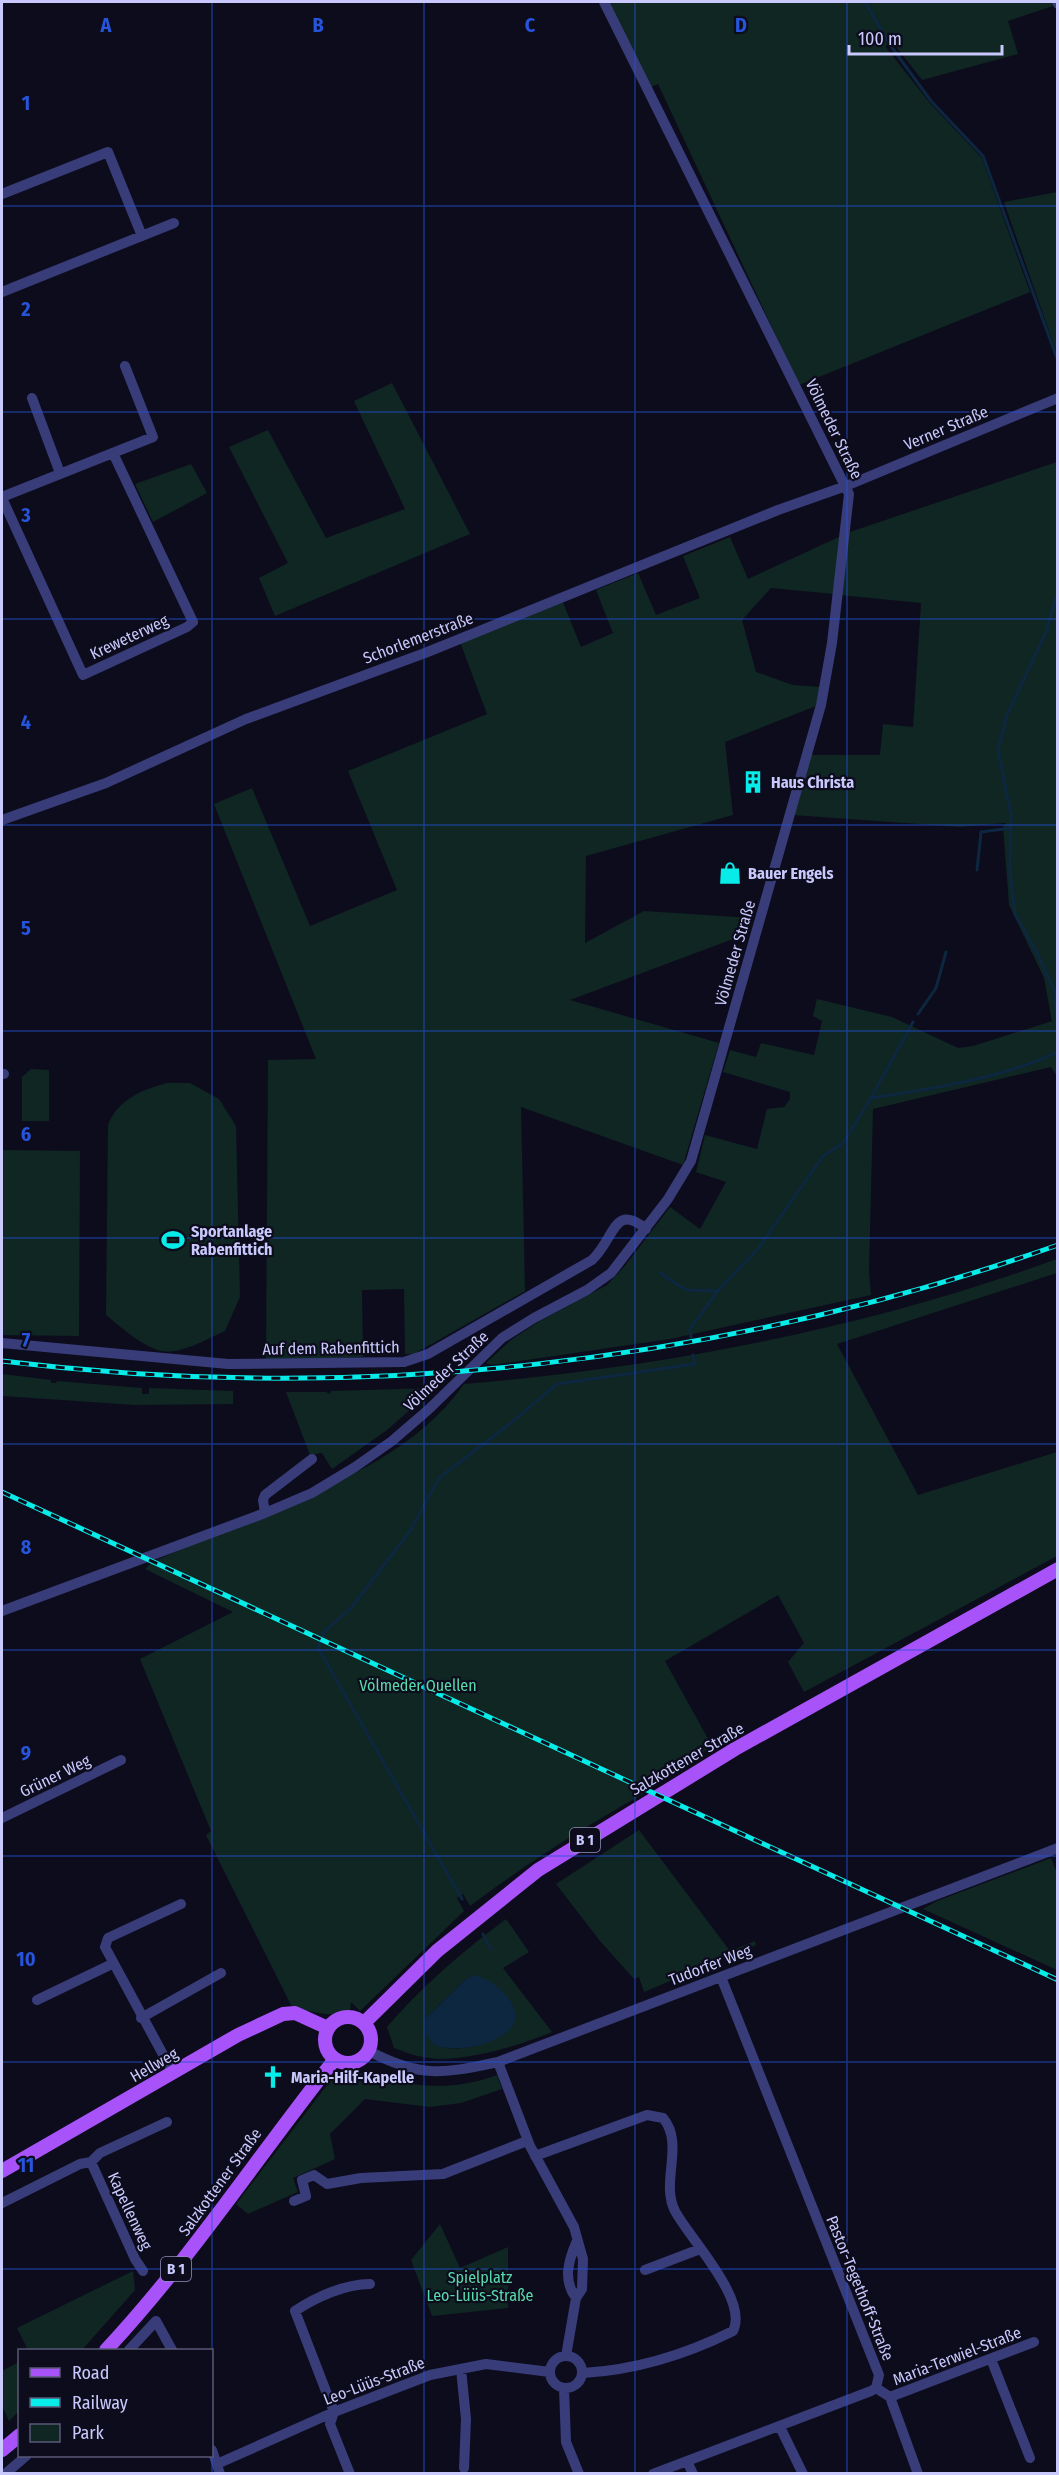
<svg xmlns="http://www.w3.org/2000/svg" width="1059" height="2475" font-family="'Fira Sans Condensed',sans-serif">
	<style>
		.green { fill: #0f2623; fill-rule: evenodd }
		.water { fill: #0d2740 }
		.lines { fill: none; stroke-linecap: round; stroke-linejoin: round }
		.stream { stroke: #0d2740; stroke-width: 3 }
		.minor { stroke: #383d7a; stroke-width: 10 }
		.major { stroke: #a853fa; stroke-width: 14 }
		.rail-casing { stroke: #07ece8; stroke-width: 5 }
		.rail { stroke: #0d0c1d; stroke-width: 3; stroke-dasharray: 9; stroke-linecap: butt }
		.grid { fill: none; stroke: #2654da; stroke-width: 1.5; stroke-opacity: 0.55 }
		.labels { text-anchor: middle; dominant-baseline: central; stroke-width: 4.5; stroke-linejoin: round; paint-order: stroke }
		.shield { fill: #0d0c1d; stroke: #9190ba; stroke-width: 1.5 }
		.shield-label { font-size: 15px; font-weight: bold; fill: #c9c9fd }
		.street-label { font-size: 16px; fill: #c9c9fd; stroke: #0d0c1d }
		.poi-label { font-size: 16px; font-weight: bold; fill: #c9c9fd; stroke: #0d0c1d; text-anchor: start }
		.park-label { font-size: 16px; fill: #58daaa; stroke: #0d0c1d }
		.grid-label { font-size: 20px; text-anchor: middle; font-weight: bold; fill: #2654da; stroke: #0d0c1d; stroke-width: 4.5; stroke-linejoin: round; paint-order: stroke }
	</style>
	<rect width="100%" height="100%" fill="#0d0c1d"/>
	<!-- green -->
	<path class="green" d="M608,2H1051L1053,6L1008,21L1018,54L922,80L894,44L885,46L929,102L982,158L1030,292L799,385L658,84L651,87Z
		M1057,192H1058L1057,354L1004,202Z
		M392,383L470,534L275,616L259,578L288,563L229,447L268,430L326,538L405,509L354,401Z
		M1057,462V1076L1051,1067L873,1109L869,1271L871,1295L670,1339L492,1365L486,1363L511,1340L540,1321L607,1285L624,1267L670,1207L700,1229L726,1182L696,1172L705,1135L757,1149L767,1109L784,1107L790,1099V1092L723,1072L730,1050L756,1057L761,1043L814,1055L822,1021L813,1016L817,999L892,1017L958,1048L973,1046L1052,1021L1044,978L1009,905L1003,826L1006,823L960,827L793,815L811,755H880L883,724L913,727L921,603L840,595L847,533Z
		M191,464L207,493L153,522L135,484Z
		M841,536L834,594L771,588L742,620L756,672L793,685L821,687L816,706L725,742L733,815L586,856L585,943L644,911L752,918L749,933L570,1000L719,1043L683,1165L521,1107L525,1291L414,1354H405L404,1289L362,1290L363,1357L266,1360L268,1060L316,1059L214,804L252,788L310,926L397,890L348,771L487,714L460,642L562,600L581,647L613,633L596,590L638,573L656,615L700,598L683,556L730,537L748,579Z
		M31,1069L49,1070V1121H22V1077Z
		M167,1083H190L219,1099L236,1126L240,1297L225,1331C209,1338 180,1355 162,1351C145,1348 120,1327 106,1315L108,1125C118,1099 142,1090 167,1083Z
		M2,1150L80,1151L79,1336L2,1335Z
		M1057,1259V1273L837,1344L918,1495L1057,1452V1556L804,1692L788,1662L804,1643L778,1595L665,1661L712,1746L654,1785L648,1782L635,1790L643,1794C582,1828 526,1864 470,1906L463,1894L457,1898L464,1911L360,2011L351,2002L350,2014H326L293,2009L206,1835L211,1831L140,1659L233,1612L145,1569L152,1562C193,1544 234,1527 275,1509C345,1480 419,1448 464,1384C665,1367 868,1328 1057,1259Z
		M2,1374L51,1380V1383H56L57,1381L142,1388V1394H149V1388L233,1391V1404L136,1405L2,1396Z
		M435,1388L387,1430L332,1469L322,1453L310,1455L286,1392H326L330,1394L331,1391Z
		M639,1830L730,1951L755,1941L756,1945L644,1992L639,1977L634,1979L600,1941L556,1884Z
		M1051,1858L1057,1873V1970L923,1909L937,1901Z
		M506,1919L529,1952L503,1968L552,2032C521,2045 463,2063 430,2058C417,2057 405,2052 394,2048L387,2027C421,1987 463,1951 506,1919ZM466,1979L513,2009L514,2023C495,2042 462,2055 434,2045L426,2018Z
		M362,2073C411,2086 448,2093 497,2075L502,2089L461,2103L430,2107L365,2099L330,2134L335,2159L293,2178L298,2192L248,2214L236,2204L331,2080Z
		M440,2224L460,2268L508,2247V2308L432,2316L411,2260Z
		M133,2271L135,2290L82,2350H28L17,2328Z
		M19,2362V2411L9,2421L2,2406V2371Z"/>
	<!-- water -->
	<path class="water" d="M475,1975C494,1979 529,2009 510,2029C495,2046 454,2053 434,2045L426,2034V2018L466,1979Z"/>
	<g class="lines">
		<!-- stream -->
		<path class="stream" d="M865,2L890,45L931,101L983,156L1058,361
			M1058,591L1046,632L1007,715L998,750L1011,815L1010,874L1015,914L1038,955L1055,992L1058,1037
			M977,870L981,832L1011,828
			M918,1014L936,988L946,952
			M871,1098L913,1022
			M660,1273L686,1290L718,1291
			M691,1338L690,1329L719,1289L757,1250L823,1156L843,1143L871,1098C931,1089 1003,1078 1058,1052
			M462,1899L318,1648L324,1632L351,1608L410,1531L439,1478L507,1426L557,1384L695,1364L693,1355
			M483,1934L491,1949"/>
		<!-- minor -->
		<path class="minor" d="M1057,2L1058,4
			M2,194L108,152L142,236
			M2,292L174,223
			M32,398L60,473
			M2,497L153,437L125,366
			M2,498L83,675L187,627L193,622L113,453
			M2,820L106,783L246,719L425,653L778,510L846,486L1058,398
			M2,1074H4
			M2,1343L228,1364L404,1362L428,1354L592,1260C615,1238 614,1202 646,1229
			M265,1513L263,1500L265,1495L312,1459
			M2,1611L265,1513L312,1493L355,1467L392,1441L428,1410L502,1338L534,1318L587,1290L611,1273L668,1199L691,1161L821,705L832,643L849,494L604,2
			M2,1818L121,1760
			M37,2000L112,1964
			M141,2018L221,1973
			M369,2051C420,2078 443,2074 498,2062L1058,1848
			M498,2062L530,2146L574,2227L583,2259L582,2289L576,2298L566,2356
			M173,2073L105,1947L108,1938L181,1904
			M535,2156L647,2115L663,2118C685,2144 660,2182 675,2211C690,2239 749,2300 733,2331C685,2355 636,2370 583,2373
			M91,2162L135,2259L143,2271
			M294,2201L306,2196L302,2180L314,2175L327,2184L361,2178L443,2174L527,2141
			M2,2203L80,2164L91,2162L100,2153L167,2122
			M645,2270L700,2249
			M576,2298C563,2281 568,2262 576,2243
			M129,2350L156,2321L172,2350
			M550 2372a16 16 0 1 1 32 0a16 16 0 1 1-32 0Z
			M991,2359L1030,2458
			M461,2369L466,2419L464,2468
			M564,2388L566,2442L579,2474
			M876,2388L890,2397L1034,2342
			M890,2397L918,2474
			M780,2427L803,2474
			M212,2450L220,2474
			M687,2461L693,2474
			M217,2464L334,2412L430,2375L486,2364L550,2372
			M5,2474L26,2456
			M350,2474L330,2424L334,2412L295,2311C316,2297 345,2284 370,2284
			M653,2474L871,2391L876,2388L879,2375L721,1977"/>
		<!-- major -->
		<path class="major" d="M325 2040a23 23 0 1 1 46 0a23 23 0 1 1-46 0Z
			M364,2023L437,1951L538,1870L735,1749L1058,1569
			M2,2171L238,2035L283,2014L295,2013L328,2028
			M106,2350C190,2260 258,2156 335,2059
			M2,2450L20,2435"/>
		<!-- rail casing -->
		<g class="rail-casing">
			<path id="rail" d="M2,1361C357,1405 720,1364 1058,1245
				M2,1492L1058,1980"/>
		</g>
		<!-- rail -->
		<use href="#rail" class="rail"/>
	</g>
	<!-- grid -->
	<path class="grid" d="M212,2V2474M424,2V2474M635,2V2474M847,2V2474M2,206H1058M2,412H1058M2,619H1058M2,825H1058M2,1031H1058M2,1238H1058M2,1444H1058M2,1650H1058M2,1856H1058M2,2062H1058M2,2269H1058"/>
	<!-- icons -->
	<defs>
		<g id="building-bare" transform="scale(1.8)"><path d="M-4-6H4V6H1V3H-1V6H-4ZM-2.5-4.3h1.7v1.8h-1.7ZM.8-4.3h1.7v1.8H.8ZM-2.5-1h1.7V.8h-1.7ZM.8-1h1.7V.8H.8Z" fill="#07ece8" stroke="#0d0c1d" stroke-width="2.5" paint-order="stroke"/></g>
		<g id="shop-bare" transform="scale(1.8)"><path d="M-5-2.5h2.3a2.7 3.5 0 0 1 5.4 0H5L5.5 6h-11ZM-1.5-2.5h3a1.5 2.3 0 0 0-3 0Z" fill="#07ece8" stroke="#0d0c1d" stroke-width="2.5" paint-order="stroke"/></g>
		<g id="stadium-bare" transform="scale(1.8)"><path d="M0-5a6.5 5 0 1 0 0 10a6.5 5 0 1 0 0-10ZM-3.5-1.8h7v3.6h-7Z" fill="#07ece8" stroke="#0d0c1d" stroke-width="2.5" paint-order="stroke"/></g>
		<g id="church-bare" transform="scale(1.8)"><path d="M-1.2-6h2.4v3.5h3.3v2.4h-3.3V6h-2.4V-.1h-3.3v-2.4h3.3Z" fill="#07ece8" stroke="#0d0c1d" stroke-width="2.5" paint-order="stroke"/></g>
	</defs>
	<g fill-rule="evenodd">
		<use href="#building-bare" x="753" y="782"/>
		<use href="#shop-bare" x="730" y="873"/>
		<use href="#stadium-bare" x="173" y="1240"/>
		<use href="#church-bare" x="273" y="2077"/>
	</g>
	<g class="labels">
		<!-- shield labels -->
		<g class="shield">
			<rect x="570" y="1828" width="30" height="24" rx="4.5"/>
			<rect x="161" y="2257" width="30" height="24" rx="4.5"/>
		</g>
		<g class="shield-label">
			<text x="585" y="1840">B 1</text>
			<text x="176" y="2269">B 1</text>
		</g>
		<!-- street labels -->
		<g class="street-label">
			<text transform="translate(946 428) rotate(-23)">Verner Straße</text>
			<text transform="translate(834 429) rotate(64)">Völmeder Straße</text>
			<text transform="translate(129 637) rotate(-25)">Kreweterweg</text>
			<text transform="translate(418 638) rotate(-21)">Schorlemerstraße</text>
			<text transform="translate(735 953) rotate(-74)">Völmeder Straße</text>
			<text transform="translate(331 1348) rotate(-1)">Auf dem Rabenfittich</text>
			<text transform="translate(446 1371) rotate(-43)">Völmeder Straße</text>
			<text transform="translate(687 1759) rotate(-30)">Salzkottener Straße</text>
			<text transform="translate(55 1776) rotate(-26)">Grüner Weg</text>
			<text transform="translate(710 1965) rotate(-21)">Tudorfer Weg</text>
			<text transform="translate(154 2065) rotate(-30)">Hellweg</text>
			<text transform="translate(220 2182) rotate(-54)">Salzkottener Straße</text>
			<text transform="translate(130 2211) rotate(65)">Kapellenweg</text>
			<text transform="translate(860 2288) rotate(68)">Pastor-Tegethoff-Straße</text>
			<text transform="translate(957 2356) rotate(-21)">Maria-Terwiel-Straße</text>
			<text transform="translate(374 2381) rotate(-21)">Leo-Lüüs-Straße</text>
		</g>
		<!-- poi labels -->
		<g class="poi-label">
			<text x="771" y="782">Haus Christa</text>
			<text x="748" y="873">Bauer Engels</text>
			<text x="191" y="1231">Sportanlage<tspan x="191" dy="18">Rabenfittich</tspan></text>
			<text x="291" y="2077">Maria-Hilf-Kapelle</text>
		</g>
		<!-- park labels -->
		<g class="park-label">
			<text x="418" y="1685">Völmeder Quellen</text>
			<text x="480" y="2277">Spielplatz<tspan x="480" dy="18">Leo-Lüüs-Straße</tspan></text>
		</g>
	</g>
	<g class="grid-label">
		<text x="106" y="32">A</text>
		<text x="318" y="32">B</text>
		<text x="530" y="32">C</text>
		<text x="741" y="32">D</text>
		<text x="26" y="110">1</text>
		<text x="26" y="316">2</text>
		<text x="26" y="522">3</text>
		<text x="26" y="729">4</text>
		<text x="26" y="935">5</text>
		<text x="26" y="1141">6</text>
		<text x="26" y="1347">7</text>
		<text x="26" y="1554">8</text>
		<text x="26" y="1760">9</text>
		<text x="26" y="1966">10</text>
		<text x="26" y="2172">11</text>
	</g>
	<!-- border -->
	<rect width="1059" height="2475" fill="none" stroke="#c9c9fd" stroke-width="6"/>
	<!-- legend -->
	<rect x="18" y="2349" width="195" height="108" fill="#0d0c1d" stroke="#585877" stroke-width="1.5"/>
	<rect x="30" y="2368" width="30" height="9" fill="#a853fa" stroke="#585877" stroke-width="1.5"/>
	<text x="72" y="2379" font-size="18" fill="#c9c9fd">Road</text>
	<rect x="30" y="2398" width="30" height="9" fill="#07ece8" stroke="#585877" stroke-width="1.5"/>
	<text x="72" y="2409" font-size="18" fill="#c9c9fd">Railway</text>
	<rect x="30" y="2424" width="30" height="18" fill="#0f2623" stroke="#585877" stroke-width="1.5"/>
	<text x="72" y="2439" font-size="18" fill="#c9c9fd">Park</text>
	<!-- scale -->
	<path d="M849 45v9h153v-9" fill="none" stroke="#c9c9fd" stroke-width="3"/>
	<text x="858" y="45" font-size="18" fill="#c9c9fd" stroke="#0d0c1d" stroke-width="4.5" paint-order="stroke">100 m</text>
</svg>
